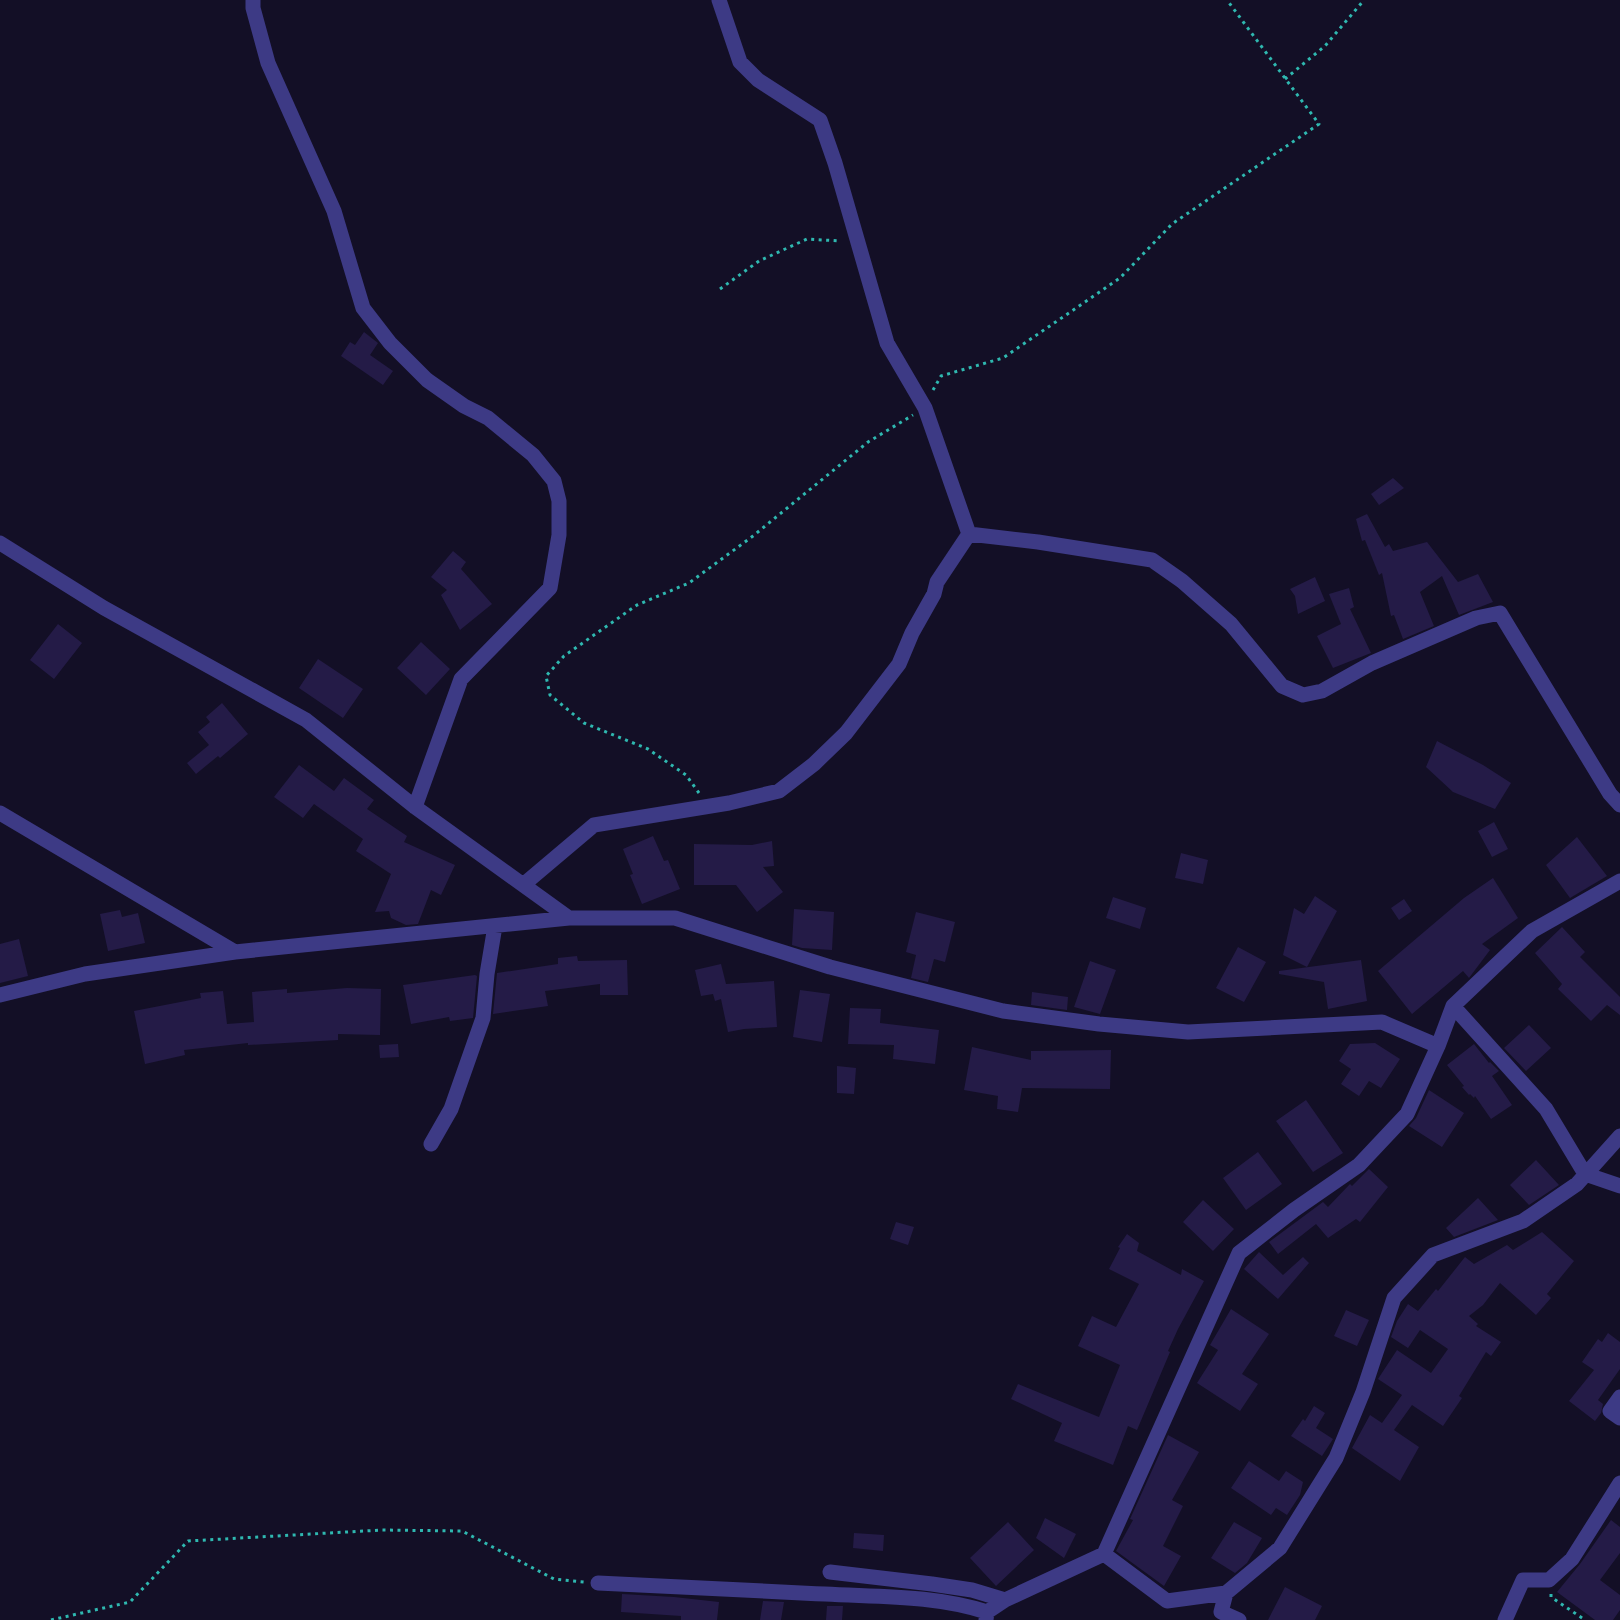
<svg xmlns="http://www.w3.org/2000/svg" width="1620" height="1620" font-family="Helvetica,sans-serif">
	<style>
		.building { fill: #241b47 }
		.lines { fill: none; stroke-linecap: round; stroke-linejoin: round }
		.path { stroke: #2fb8b0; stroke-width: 3; stroke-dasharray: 3 4.5; stroke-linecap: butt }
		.minor { stroke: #3d3a85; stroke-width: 15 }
	</style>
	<rect width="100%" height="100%" fill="#130f26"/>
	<!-- building -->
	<path class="building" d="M364,332L378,343L370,355L393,371L383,385L341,356L350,342L355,345Z
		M1393,478L1404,488L1379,505L1371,494Z
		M1367,514L1385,547L1389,544L1393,551L1427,542L1458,582L1478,574L1493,602L1459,615L1442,576L1420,592L1434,626L1403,639L1394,615L1391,616L1382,573L1379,575L1365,540L1362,541L1356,519Z
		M453,551L466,562L461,569L492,604L460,630L441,595L447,590L431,577Z
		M1315,577L1325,601L1298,614L1295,596L1290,589Z
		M1349,588L1354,607L1350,609L1371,653L1333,668L1317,636L1341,624L1329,594Z
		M58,624L82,643L54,679L30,660Z
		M421,642L450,669L426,695L397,668Z
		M318,659L363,689L343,718L299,688Z
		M222,703L248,734L220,758L218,756L196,774L187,763L209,745L198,732L210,722L206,717Z
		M1437,741L1483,765L1511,783L1495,809L1453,792L1426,767Z
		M299,765L334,791L344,778L374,800L367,809L407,836L404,842L455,865L441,895L431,890L418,924L406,925L391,918L389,911L375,912L391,874L356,851L363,839L314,804L303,818L274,797Z
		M1494,822L1508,849L1492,857L1478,831Z
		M653,836L664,861L668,860L680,889L642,904L630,875L633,874L623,849Z
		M1577,837L1607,876L1570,898L1546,865Z
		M772,841L774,866L763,867L783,892L757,912L736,885H694V844L752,845Z
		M1181,853L1208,860L1203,884L1175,878Z
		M1493,878L1518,918L1482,944L1490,950L1469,978L1463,971L1412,1014L1378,971L1464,898Z
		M1315,896L1337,911L1307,967L1283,955L1294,908L1304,914Z
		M1113,897L1146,908L1140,929L1106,918Z
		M1404,899L1412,911L1399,920L1391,908Z
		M794,909L834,912L832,950L802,948L792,945Z
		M120,910L122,917L138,913L145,943L108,951L100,914Z
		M916,912L955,922L945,962L934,959L928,982L911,978L916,955L906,952Z
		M1562,927L1585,952L1580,957L1620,997V1015L1607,1005L1591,1021L1558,989L1562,984L1535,953Z
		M19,939L28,976L0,983V944Z
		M1238,947L1266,962L1244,1002L1216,988Z
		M577,956L578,961L627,960L628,995H600V984L545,991L548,1006L493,1014L497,973L558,964V958Z
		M1361,960L1367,1001L1328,1009L1324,982L1279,974V971Z
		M1090,961L1116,970L1100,1014L1074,1007Z
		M721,964L726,984L774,981L777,1027L744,1029L728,1032L721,999L715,1001L713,994L701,996L695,970Z
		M475,975L477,976L473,1018L450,1021L449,1017L411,1024L403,985Z
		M347,988L381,989L380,1035L338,1034V1040L248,1045V1043L184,1050L185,1055L145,1064L134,1011L201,998L200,993L223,991L227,1024L254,1022L252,992L287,989V993Z
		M800,990L830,994L822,1042L793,1037Z
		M1032,992L1068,997L1067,1010L1031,1005Z
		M850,1008L881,1009L880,1023L939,1030L935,1064L893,1059L894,1045L848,1044Z
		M1529,1025L1551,1048L1526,1071L1504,1048Z
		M1375,1043L1400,1059L1381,1088L1369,1081L1359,1096L1341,1084L1351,1069L1339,1061L1350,1044Z
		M398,1044L399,1057L380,1058L379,1045Z
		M1474,1044L1489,1063L1490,1062L1499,1071L1492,1076L1512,1105L1491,1119L1475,1096L1474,1098L1470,1094L1469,1095L1462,1087L1464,1086L1447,1065Z
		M972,1047L1031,1060V1051L1111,1050L1110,1089L1022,1088L1018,1112L997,1109L998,1096L964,1090Z
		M837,1066L856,1068L854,1094L837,1093Z
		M1429,1090L1464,1113L1442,1147L1409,1126L1416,1118Z
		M1306,1100L1343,1153L1313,1172L1276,1121Z
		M1258,1152L1282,1184L1246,1210L1223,1178Z
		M1536,1160L1559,1185L1529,1205L1510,1185Z
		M1369,1169L1388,1187L1360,1222L1356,1219L1328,1238L1316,1224L1278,1254L1269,1242L1323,1202L1328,1207L1350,1184L1352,1186Z
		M1478,1198L1498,1220L1454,1237L1446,1228Z
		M1203,1200L1234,1229L1213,1251L1183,1222Z
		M896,1222L914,1227L908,1245L890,1239Z
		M1542,1232L1574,1261L1547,1294L1551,1298L1536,1315L1500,1283L1483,1305L1469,1316L1478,1324L1476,1326L1501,1342L1491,1356L1486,1352L1459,1396L1462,1398L1443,1426L1412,1405L1394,1430L1419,1447L1400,1481L1352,1448L1370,1415L1382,1423L1402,1395L1378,1379L1397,1350L1431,1373L1448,1349L1420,1330L1408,1348L1391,1337L1397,1321L1408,1304L1418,1311L1436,1289L1438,1291L1465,1257L1474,1264L1507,1245L1513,1250Z
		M1127,1234L1139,1243L1137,1251L1181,1275L1182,1269L1204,1281L1178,1329L1168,1351L1170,1352L1137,1430L1128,1426L1113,1465L1054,1441L1062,1423L1011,1399L1018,1384L1099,1417L1120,1365L1078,1346L1092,1316L1116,1327L1139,1284L1109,1269L1120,1248L1118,1247Z
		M1259,1252L1283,1275L1303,1257L1309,1263L1278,1299L1244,1269Z
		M1231,1309L1269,1334L1242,1374L1258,1384L1240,1411L1197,1383L1218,1350L1210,1345Z
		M1346,1310L1369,1320L1357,1346L1334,1336Z
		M1608,1333L1620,1342V1369L1598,1400L1603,1404L1601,1413L1595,1421L1569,1401L1594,1370L1582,1362L1598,1339L1602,1342Z
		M1314,1406L1325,1413L1316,1428L1333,1439L1322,1456L1291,1436L1303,1419L1305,1421Z
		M1168,1435L1199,1452L1172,1500L1183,1506L1163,1546L1181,1556L1164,1586L1116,1551L1133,1520L1130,1519Z
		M1249,1461L1279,1481L1286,1471L1303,1482L1300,1495L1287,1515L1276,1508L1271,1515L1231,1488Z
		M1045,1518L1076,1534L1064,1558L1036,1538Z
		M1611,1520L1620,1527V1553L1600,1580L1620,1595V1610L1613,1620H1595L1557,1592L1580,1564Z
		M1008,1522L1034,1550L996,1586L970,1558Z
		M1234,1522L1262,1538L1247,1563L1235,1573L1211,1558Z
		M854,1533L884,1535L883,1551L853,1548Z
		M1285,1587L1322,1606L1315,1620H1268Z
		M622,1594L674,1597L719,1602L717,1620H681V1616L621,1612Z
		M763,1601L784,1602L781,1620H760Z
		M827,1606H843L842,1620H826Z"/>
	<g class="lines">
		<!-- path -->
		<path class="path" d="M1285,79L1325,46L1364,0
			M720,289L759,261L807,239L840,241
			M933,390L941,376L1003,358L1120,278L1172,224L1319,124L1227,0
			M699,793L686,775L648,749L584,723L550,695L546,676L564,656L637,605L689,583L753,536L868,442L913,415
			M1551,1594V1597L1585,1620
			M51,1620L130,1602L188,1541L382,1530L462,1531L554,1579L584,1582"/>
		<!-- minor -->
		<path class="minor" d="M253,0V8L268,63L334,211L363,308L390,343L427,380L464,406L488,418L533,455L554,481L559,501V535L550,588L461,679L415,807
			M719,0L740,62L758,80L820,120L835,163L887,343L925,408L969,534
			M969,534L1038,542L1152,560L1182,581L1231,624L1282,686L1303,695L1322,691L1372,663L1476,618L1500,613L1610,794L1620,805
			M0,543L104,608L306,720L415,807L569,918
			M0,813L235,952
			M523,885L594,825L729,803L779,791L814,764L846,733L899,664L912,633L934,594L937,582L969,534
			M0,995L85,974L235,952L569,918H675L830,967L1003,1011L1099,1024L1188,1032L1382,1022L1438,1046
			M1453,1006L1546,1109L1585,1174L1620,1186
			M431,1144L451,1109L483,1018L487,974L495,926
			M1620,1397L1610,1411L1620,1418
			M1104,1554L1167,1601L1226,1593L1280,1548L1336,1458L1363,1392L1394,1298L1433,1255L1523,1221L1577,1184L1620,1136
			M830,1572L932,1584L972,1590L1005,1600
			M598,1583C673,1587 749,1591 825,1594C880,1597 934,1595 987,1612
			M1226,1593L1221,1612L1239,1620
			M986,1620L987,1612L1005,1600L1104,1554L1239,1253L1294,1210L1359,1165L1407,1114L1438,1046L1453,1006L1532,931L1620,881
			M1505,1620L1523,1580H1549L1572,1559L1620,1483"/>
	</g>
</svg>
